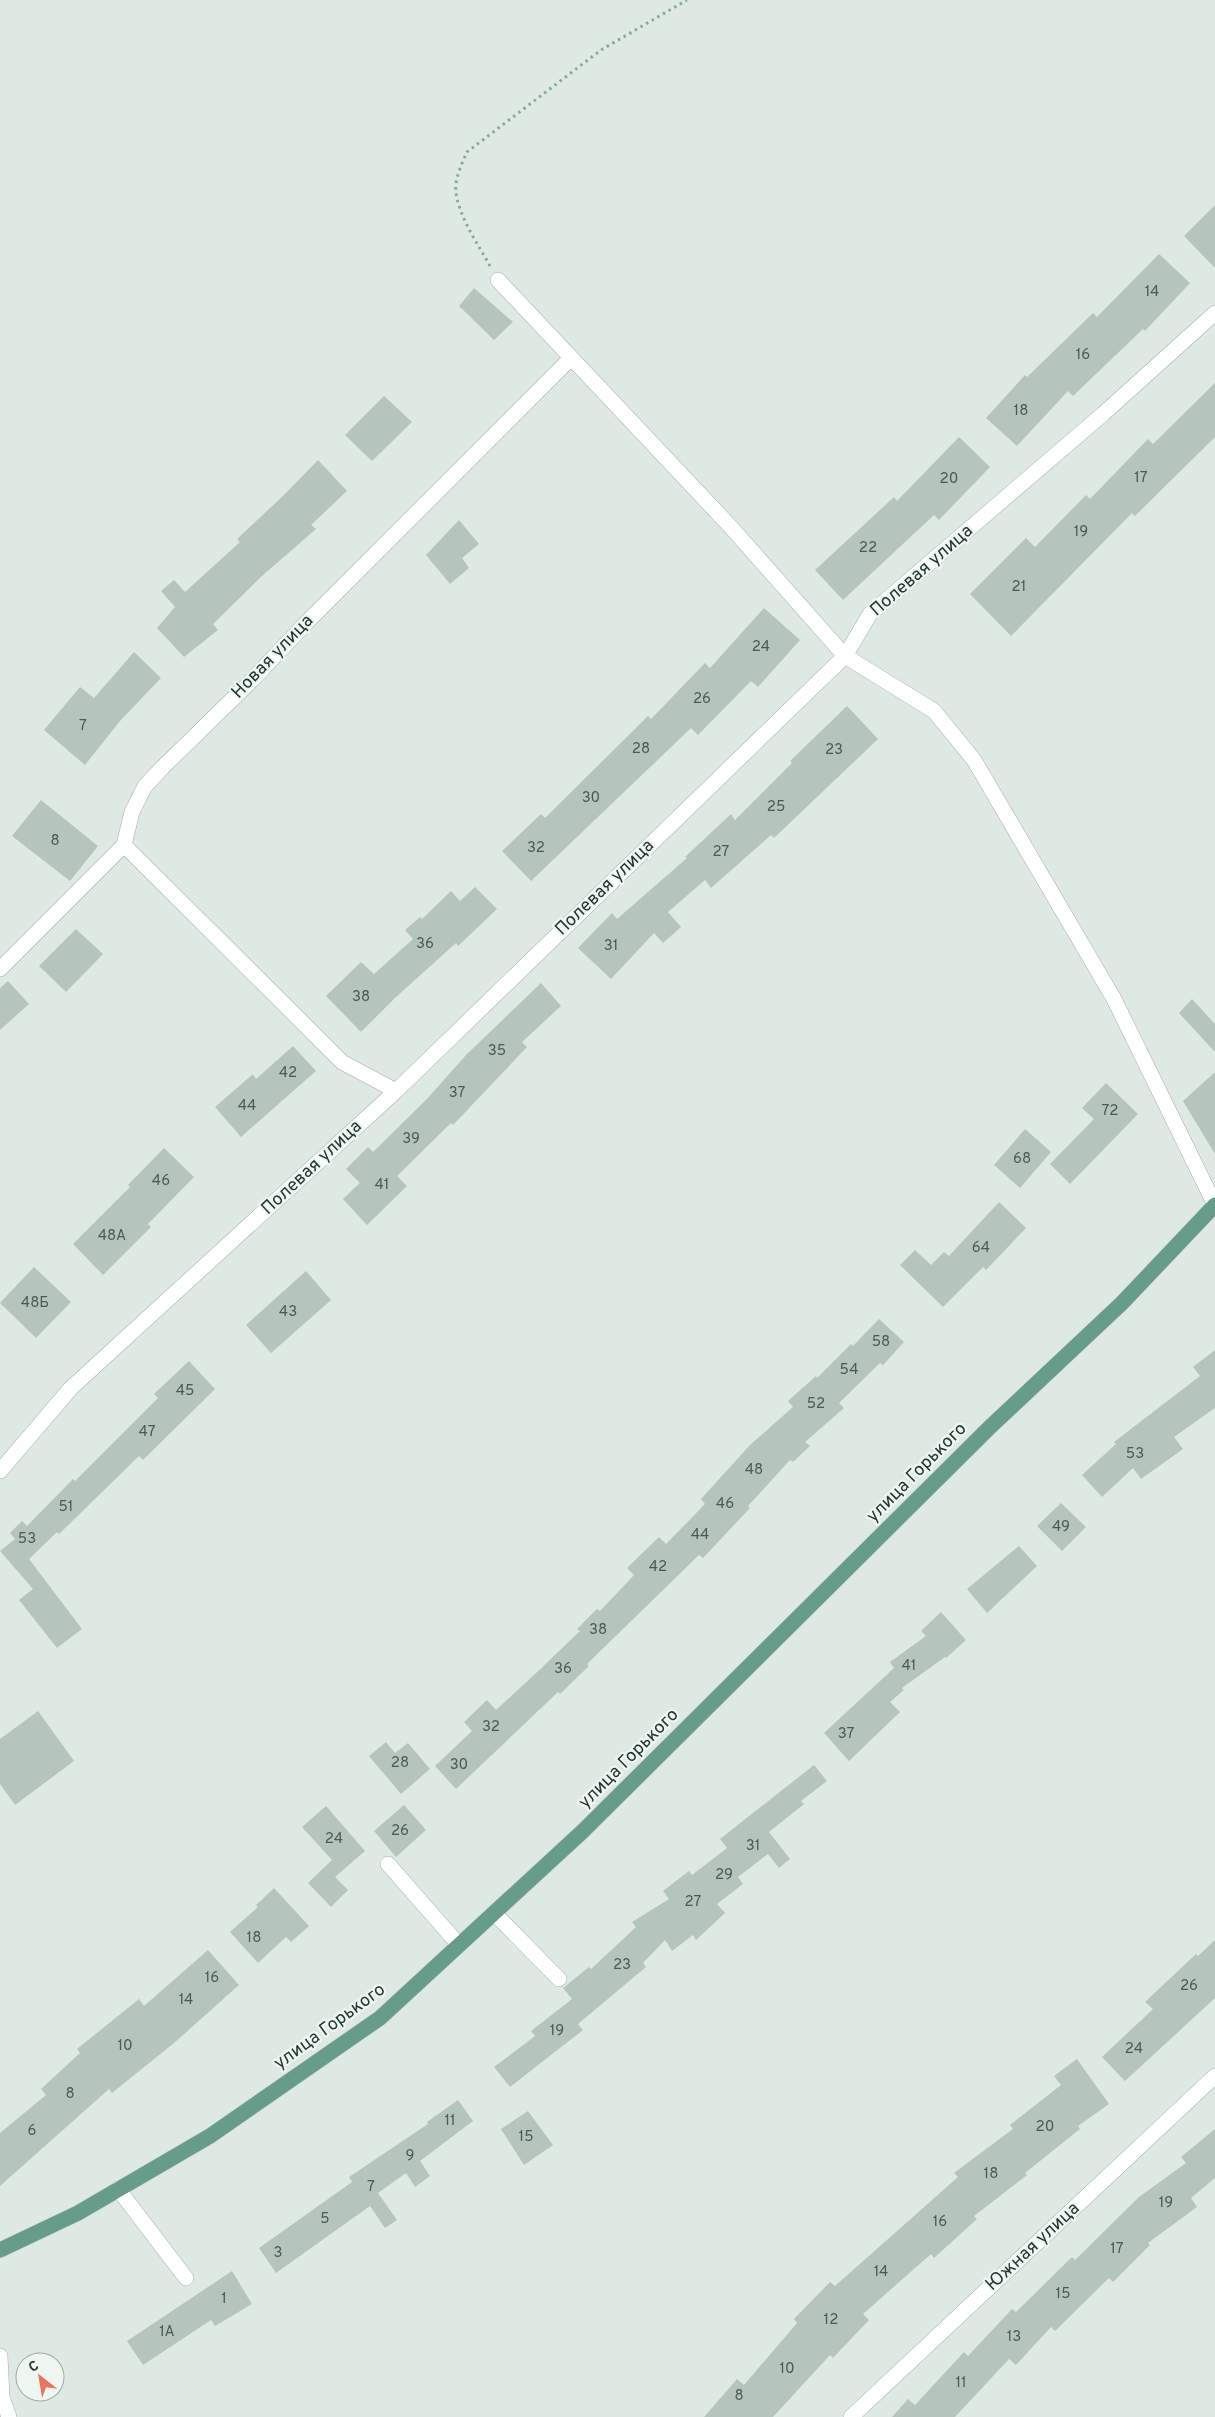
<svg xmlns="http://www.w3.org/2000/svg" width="1215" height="2417" font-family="Overpass,sans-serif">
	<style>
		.building { fill: #b5c4bd }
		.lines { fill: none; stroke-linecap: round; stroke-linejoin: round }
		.minor-casing { stroke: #a3b0ab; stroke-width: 16 }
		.major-casing { stroke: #bdc3c1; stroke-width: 16 }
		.path { stroke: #82ab9b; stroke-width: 3; stroke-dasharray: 2.5 4; stroke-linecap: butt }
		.minor { stroke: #fff; stroke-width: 15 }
		.major { stroke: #679c8b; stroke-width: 15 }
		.labels { text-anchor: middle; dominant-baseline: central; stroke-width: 4.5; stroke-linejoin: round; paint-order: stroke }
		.number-label { font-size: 15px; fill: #475b54 }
		.street-label { font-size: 18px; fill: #223831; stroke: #eff6f2 }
	</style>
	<rect width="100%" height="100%" fill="#dfe9e4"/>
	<!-- building -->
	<path class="building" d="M1215,205V268L1184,236Z
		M1159,254L1190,283L1145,331L1143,329L1073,396L1068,391L1017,446L986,418L1025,375L1027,377L1093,313L1097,317Z
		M474,288L513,322L494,340L459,306Z
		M1215,383V437L1135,516L1132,513L1011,636L970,594L1026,538L1035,547L1086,495L1090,499L1148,439L1153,444Z
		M384,396L412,422L372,461L345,435Z
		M959,437L990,467L939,520L934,515L843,600L815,570L894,497L897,501Z
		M318,460L347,491L311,525L316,529L262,576L213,624L218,630L184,657L157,628L175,607L161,591L174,580L185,592L240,542L237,539L285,494Z
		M459,520L479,544L462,558L469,568L450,584L426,555Z
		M764,608L800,640L758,687L751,681L698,735L691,728L531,881L502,851L541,814L545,818L648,716L651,719L705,663L710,668Z
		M134,652L161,678L120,721L85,765L44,730L80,687L94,698Z
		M847,706L878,739L774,838L771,835L711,888L705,880L668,912L681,927L663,943L654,933L611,979L578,948L612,913L617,919L687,858L685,857L731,814L735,820L792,763L790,761Z
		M41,800L98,846L70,881L12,836Z
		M475,887L497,909L458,946L456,943L396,997L361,1032L326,996L361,962L374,974L413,939L405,930L420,917L422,919L451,891L460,901Z
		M76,929L103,954L66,992L39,966Z
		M8,981L29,1004L0,1030V988Z
		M541,983L561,1006L522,1042L527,1047L453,1125L451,1123L397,1176L407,1186L367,1225L343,1199L360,1183L346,1169L368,1147L373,1152L426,1100L466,1055Z
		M1192,999L1215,1024V1052L1179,1013Z
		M293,1046L316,1071L241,1137L215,1107L253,1074L256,1079Z
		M1215,1072V1154L1183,1101Z
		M1106,1083L1138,1114L1070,1184L1050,1164L1094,1119L1082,1108Z
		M1025,1129L1051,1152L1020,1188L994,1165Z
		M164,1148L194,1177L148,1224L151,1227L103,1275L73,1244L130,1187L128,1185Z
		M999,1202L1026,1228L986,1270L983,1267L943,1307L900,1265L915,1250L931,1265L944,1252L949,1256Z
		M34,1267L71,1302L36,1338L0,1303Z
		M306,1271L331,1300L271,1353L246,1325Z
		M879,1319L904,1342L883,1365L880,1363L839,1403L844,1408L805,1442L810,1446L793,1462L790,1460L748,1506L750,1508L703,1558L699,1555L587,1664L589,1666L560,1694L558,1692L456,1789L435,1766L472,1731L464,1722L487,1700L496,1710L535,1674L580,1631L577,1629L597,1609L600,1611L634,1575L627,1568L659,1537L666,1544L705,1504L701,1499L750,1445L793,1407L788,1401L816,1376L817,1378L851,1344L853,1346Z
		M1215,1350V1408L1174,1437L1183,1449L1141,1479L1133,1468L1102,1497L1082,1475L1116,1444L1114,1442L1200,1376L1193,1367Z
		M189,1361L215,1389L143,1460L139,1456L59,1534L57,1532L29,1559L82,1629L57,1648L19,1600L33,1589L0,1551L15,1539L10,1533L22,1521L27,1526L73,1479L75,1481L158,1398L154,1394Z
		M1061,1503L1086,1527L1062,1551L1037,1526Z
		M1019,1546L1037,1566L987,1613L967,1589Z
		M941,1612L966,1640L946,1658L945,1657L902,1688L904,1690L890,1702L900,1712L849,1761L824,1733L894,1668L890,1662L926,1636L921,1631Z
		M38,1711L74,1761L15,1805L0,1784V1739Z
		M386,1742L395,1753L408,1743L430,1769L401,1794L369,1756Z
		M814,1765L827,1781L801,1801L804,1804L769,1832L790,1859L779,1868L768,1854L738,1877L743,1884L717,1904L725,1913L696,1940L693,1935L672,1951L665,1940L643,1963L646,1967L578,2024L583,2030L510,2087L494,2067L535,2036L531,2031L572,1999L563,1988L589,1967L591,1969L636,1927L632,1922L669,1899L663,1891L689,1871L692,1875L727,1848L720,1839Z
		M404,1805L426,1830L396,1857L374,1831Z
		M326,1806L365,1851L335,1877L348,1890L331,1907L308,1883L332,1860L302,1827Z
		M274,1888L309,1926L291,1942L286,1937L258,1963L230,1932L258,1907L256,1905Z
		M1215,1940V1998L1125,2081L1102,2057L1153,2009L1145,2002L1196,1954L1198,1956Z
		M208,1950L239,1985L174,2043L112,2093L109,2089L0,2186V2133L46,2095L41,2089L80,2053L77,2049L139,1999L144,2006Z
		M1077,2059L1109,2104L1078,2126L1080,2129L1025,2173L1027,2175L974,2216L977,2219L934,2258L931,2254L863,2314L869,2320L833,2358L830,2355L773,2417H704L737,2379L744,2385L797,2323L794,2319L830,2282L835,2286L958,2177L954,2173L1013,2129L1010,2125L1061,2085L1054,2076Z
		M458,2100L473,2121L420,2161L430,2176L415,2187L406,2173L378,2193L397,2220L385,2228L370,2206L276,2273L259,2248L352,2182L349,2177L428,2124L427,2122Z
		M528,2111L553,2145L524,2165L501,2129Z
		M1215,2129V2178L1191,2198L1197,2207L1148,2243L1150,2245L1113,2282L1109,2278L1055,2331L1051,2327L1016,2365L1009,2359L955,2417H892L908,2399L915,2405L964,2352L968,2356L1012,2309L1016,2312L1072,2257L1075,2260L1139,2197L1186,2163L1181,2157Z
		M232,2271L252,2304L215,2326L211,2320L143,2365L127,2341Z"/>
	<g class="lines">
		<!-- minor casing -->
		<g class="minor-casing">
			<path id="minor" d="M498,280L729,525L845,656L934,711L974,760L1114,999L1215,1205
				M124,845L342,1062L396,1091
				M0,969L124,845L132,812L145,786L163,767L251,681L308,621L570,359
				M0,1471L71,1388L396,1091L845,656L870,614L1103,414L1215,313
				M388,1864L459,1945
				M494,1913L559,1979
				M118,2189L186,2278
				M0,2356L2,2397L9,2417
				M851,2417L1215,2076"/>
		</g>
		<!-- major casing -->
		<g class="major-casing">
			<path id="major" d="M0,2250L78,2213L210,2136L380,2018L583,1831L989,1428L1122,1303L1215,1205"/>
		</g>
		<!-- path -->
		<path class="path" d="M490,266C478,244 460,219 456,193C454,180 462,163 467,152L601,50L687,0"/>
		<!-- minor -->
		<use href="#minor" class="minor"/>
		<!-- major -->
		<use href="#major" class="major"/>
	</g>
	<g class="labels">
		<!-- number labels -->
		<g class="number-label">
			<text x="1152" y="292">14</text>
			<text x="1083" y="355">16</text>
			<text x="1021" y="411">18</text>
			<text x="1141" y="478">17</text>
			<text x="949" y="479">20</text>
			<text x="1081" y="532">19</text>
			<text x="868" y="548">22</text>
			<text x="1019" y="587">21</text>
			<text x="761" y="647">24</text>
			<text x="702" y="699">26</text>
			<text x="83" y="726">7</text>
			<text x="641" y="749">28</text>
			<text x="834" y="750">23</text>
			<text x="591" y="798">30</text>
			<text x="776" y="807">25</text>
			<text x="55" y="841">8</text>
			<text x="536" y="848">32</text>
			<text x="721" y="852">27</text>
			<text x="425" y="944">36</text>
			<text x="611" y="946">31</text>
			<text x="361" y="997">38</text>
			<text x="497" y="1051">35</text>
			<text x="288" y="1073">42</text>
			<text x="457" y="1093">37</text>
			<text x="247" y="1106">44</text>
			<text x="1110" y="1111">72</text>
			<text x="411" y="1139">39</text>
			<text x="1022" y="1159">68</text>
			<text x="161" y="1181">46</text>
			<text x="382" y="1185">41</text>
			<text x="112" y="1236">48А</text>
			<text x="981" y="1248">64</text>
			<text x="35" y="1303">48Б</text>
			<text x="288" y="1312">43</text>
			<text x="881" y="1342">58</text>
			<text x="849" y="1370">54</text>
			<text x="185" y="1391">45</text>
			<text x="816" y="1404">52</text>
			<text x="147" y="1432">47</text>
			<text x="1135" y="1454">53</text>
			<text x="754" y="1470">48</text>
			<text x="725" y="1504">46</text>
			<text x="66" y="1507">51</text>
			<text x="1061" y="1527">49</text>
			<text x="700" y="1535">44</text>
			<text x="27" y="1539">53</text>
			<text x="658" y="1567">42</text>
			<text x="598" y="1630">38</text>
			<text x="909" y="1666">41</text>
			<text x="563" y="1669">36</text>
			<text x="491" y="1727">32</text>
			<text x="846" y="1734">37</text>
			<text x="400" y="1763">28</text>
			<text x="459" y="1765">30</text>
			<text x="400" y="1831">26</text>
			<text x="334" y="1839">24</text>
			<text x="753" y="1846">31</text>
			<text x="724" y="1875">29</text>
			<text x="693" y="1902">27</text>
			<text x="254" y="1938">18</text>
			<text x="622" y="1965">23</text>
			<text x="212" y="1978">16</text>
			<text x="1189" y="1986">26</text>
			<text x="186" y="2000">14</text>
			<text x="557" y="2031">19</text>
			<text x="125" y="2046">10</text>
			<text x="1134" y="2049">24</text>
			<text x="70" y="2094">8</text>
			<text x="450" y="2121">11</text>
			<text x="1045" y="2127">20</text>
			<text x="32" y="2131">6</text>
			<text x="526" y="2137">15</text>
			<text x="410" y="2156">9</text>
			<text x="991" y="2174">18</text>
			<text x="371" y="2187">7</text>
			<text x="1166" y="2203">19</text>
			<text x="325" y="2219">5</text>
			<text x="940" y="2222">16</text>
			<text x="1117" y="2249">17</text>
			<text x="278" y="2253">3</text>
			<text x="881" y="2272">14</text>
			<text x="1063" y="2294">15</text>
			<text x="224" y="2299">1</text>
			<text x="831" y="2320">12</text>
			<text x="167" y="2332">1А</text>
			<text x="1014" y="2337">13</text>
			<text x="787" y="2369">10</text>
			<text x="961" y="2383">11</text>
			<text x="739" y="2396">8</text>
		</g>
		<!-- street labels -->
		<g class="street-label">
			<text transform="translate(922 571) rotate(-41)">Полевая улица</text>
			<text transform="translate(273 657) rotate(-46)">Новая улица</text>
			<text transform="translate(605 888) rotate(-44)">Полевая улица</text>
			<text transform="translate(312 1168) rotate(-43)">Полевая улица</text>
			<text transform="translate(917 1473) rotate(-45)">улица Горького</text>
			<text transform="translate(629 1759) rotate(-45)">улица Горького</text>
			<text transform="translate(330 2027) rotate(-36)">улица Горького</text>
			<text transform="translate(1033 2247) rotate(-43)">Южная улица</text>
		</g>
	</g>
	<!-- north arrow -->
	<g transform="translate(40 2377) rotate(329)"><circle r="24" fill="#eff6f2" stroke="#9daaa5"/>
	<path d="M0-4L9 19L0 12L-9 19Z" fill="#e8775f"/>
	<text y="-8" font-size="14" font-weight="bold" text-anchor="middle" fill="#223831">С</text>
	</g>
</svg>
